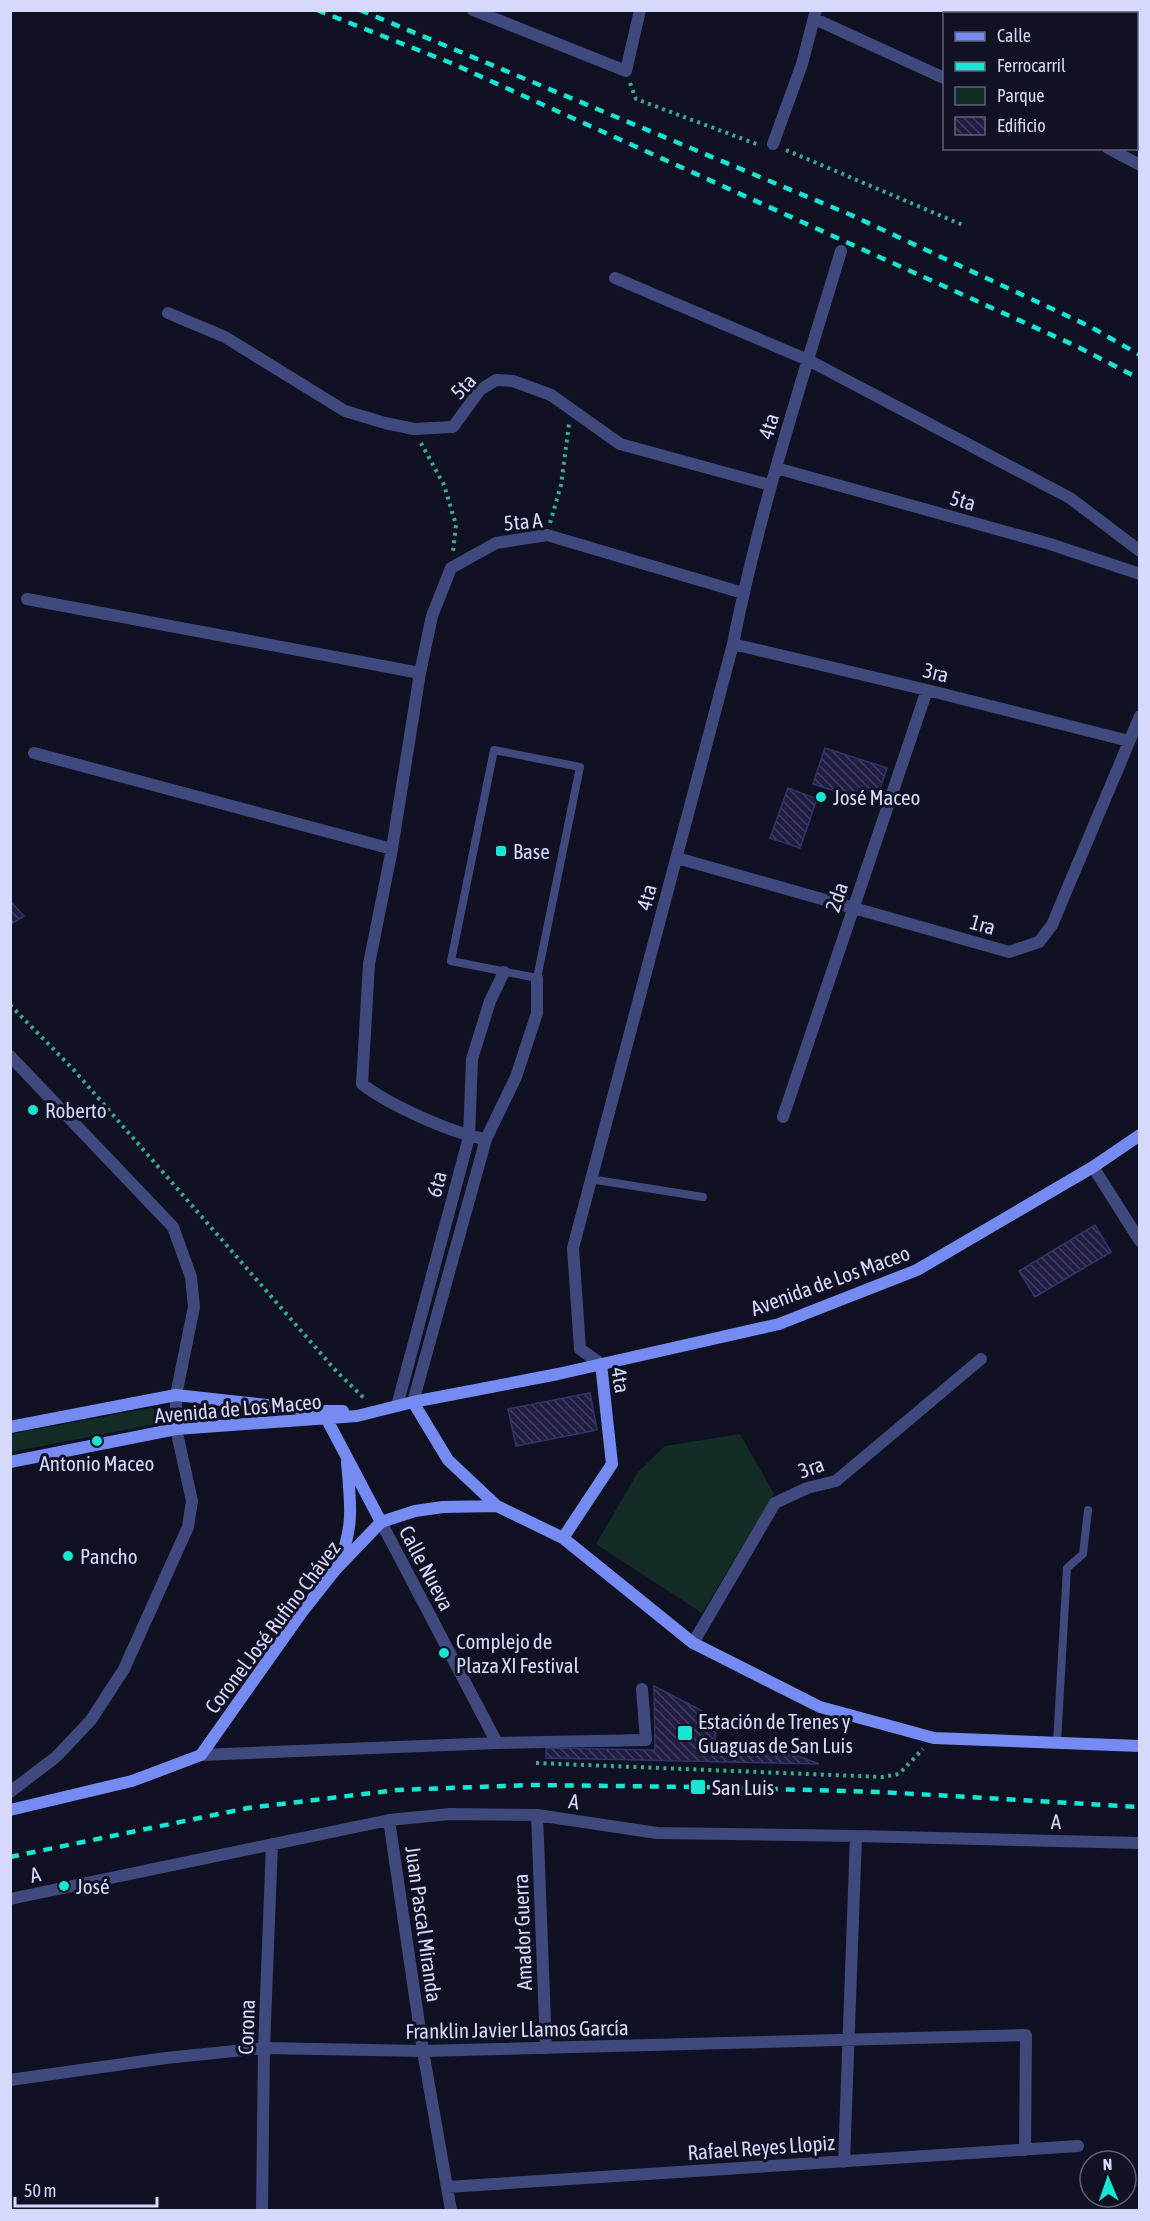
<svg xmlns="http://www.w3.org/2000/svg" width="1150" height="2221" font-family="'Asap Condensed',sans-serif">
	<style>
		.park { fill: #142c26 }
		.building { fill: url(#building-back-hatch); stroke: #33336b; stroke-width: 1.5 }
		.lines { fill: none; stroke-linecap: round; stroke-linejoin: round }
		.path { stroke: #3baa8e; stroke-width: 4; stroke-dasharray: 3 4.5; stroke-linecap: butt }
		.lane { stroke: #40497d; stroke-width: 8 }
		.street { stroke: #40497d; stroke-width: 12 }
		.secondary { stroke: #768bf2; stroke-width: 12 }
		.rail { stroke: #17e6d3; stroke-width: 4.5; stroke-dasharray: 9 8; stroke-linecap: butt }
		.poi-dot { fill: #17e6d3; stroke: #101123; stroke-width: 2 }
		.labels { text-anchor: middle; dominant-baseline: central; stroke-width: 6; stroke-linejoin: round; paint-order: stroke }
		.street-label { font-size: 21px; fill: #d6d9fb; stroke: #101123 }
		.poi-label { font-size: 21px; fill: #d6d9fb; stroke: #101123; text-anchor: start }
	</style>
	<defs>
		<pattern id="building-back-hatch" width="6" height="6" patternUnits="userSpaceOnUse" patternTransform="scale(1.5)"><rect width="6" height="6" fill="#1f1e42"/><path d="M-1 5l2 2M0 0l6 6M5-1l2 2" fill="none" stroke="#3f3e5e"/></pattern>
	</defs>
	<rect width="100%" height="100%" fill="#101123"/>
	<!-- park -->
	<path class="park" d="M151,1408L156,1411L160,1417L156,1424L11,1452V1434Z
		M740,1434L774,1494L702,1613L596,1544L638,1472L665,1446Z"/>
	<!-- building -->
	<path class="building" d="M825,748L887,768L875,804L813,784Z
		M788,788L817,799L800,848L770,838Z
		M10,901L24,916L10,925Z
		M1095,1225L1111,1252L1035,1297L1019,1271Z
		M590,1393L597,1430L516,1446L508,1409Z
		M654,1686L716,1718L715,1751L796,1755L819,1764L546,1758V1748L655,1750Z"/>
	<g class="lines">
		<!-- path -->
		<path class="path" d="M630,83L636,99L759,145
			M786,150L965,226
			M421,443L444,485L456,525L453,551
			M550,523L561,485L569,424
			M10,1005L73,1069L337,1372L365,1399
			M536,1763L882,1777L899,1774L923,1749"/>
		<!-- lane -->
		<path class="lane" d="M494,750L580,767L537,978L451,961Z
			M590,1179L703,1197
			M1057,1743L1067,1568L1083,1554L1088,1510"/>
		<!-- street -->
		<path class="street" d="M473,10L626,71L640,10
			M815,19L944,78
			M773,144L802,64L816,10
			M1108,148L1140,165
			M615,278L808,360L1070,498L1140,551
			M168,313L225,337L345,411L385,423L414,429L453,427L480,390L496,380L513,381L551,395L620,444L770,485
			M776,468L1050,544L1140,574
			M27,599L420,673
			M733,644L927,690L1129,741
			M34,753L392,849
			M677,858L1009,952L1039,942L1052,925L1140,716
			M10,1056L173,1227L191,1277L194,1307L176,1395V1429L192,1501L188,1527L124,1669L91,1720L56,1757L10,1792
			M783,1117L927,690
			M486,1139C453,1134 389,1105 362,1084L369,964L392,849L420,673L432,616L451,568L496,543L547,535L743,593
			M1093,1167L1140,1241
			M601,1364L580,1349L573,1248L733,644C759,511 802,381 841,251
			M413,1402L486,1139L516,1077L537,1013V978
			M397,1406L469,1137L472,1059L490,1001L504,972
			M381,1522L497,1743
			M693,1643L775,1503L807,1488L836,1481L981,1359
			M201,1755L497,1743L646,1740L642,1689
			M537,1815L546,2048
			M389,1820L423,2051L451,2210
			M10,1899L389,1820L450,1814L537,1815L657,1833L856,1836L1140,1843
			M10,2080L166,2058L264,2048L423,2051L1026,2035L1025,2150
			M844,2162L856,1836
			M447,2187L1078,2146
			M262,2210L264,2048L272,1844"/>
		<!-- secondary -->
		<path class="secondary" d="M413,1402L448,1460L497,1506
			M324,1414L381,1522
			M10,1427L176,1395L322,1411H343
			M10,1462L176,1429L357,1416L413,1402L558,1374L779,1324L917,1270L1093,1167L1140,1135
			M563,1538L612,1464L601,1364
			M339,1562C355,1525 350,1501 347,1462
			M10,1810L132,1781L201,1755L302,1612L336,1569L381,1522L415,1511L443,1507L497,1506L563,1538L693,1643L820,1707L934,1738L1140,1746"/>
		<!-- rail -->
		<path class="rail" d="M317,10L451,63L1076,346L1140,379
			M360,10L851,215L1089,326L1140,355
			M10,1857L248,1808L397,1790L531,1785L698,1787L881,1792L1140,1807"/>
	</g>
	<!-- markers -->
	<g class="poi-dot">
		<circle cx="821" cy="797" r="6"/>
		<rect x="495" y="845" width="12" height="12" rx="3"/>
		<circle cx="33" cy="1110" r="6"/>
		<circle cx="97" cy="1441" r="6"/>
		<circle cx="68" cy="1556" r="6"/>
		<circle cx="444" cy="1653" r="6"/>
		<rect x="677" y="1725" width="16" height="16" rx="3"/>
		<rect x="690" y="1779" width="16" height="16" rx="3"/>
		<circle cx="64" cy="1886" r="6"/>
	</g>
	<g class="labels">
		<!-- street labels -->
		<g class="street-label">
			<text transform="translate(463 386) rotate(-47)">5ta</text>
			<text transform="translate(768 426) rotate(-73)">4ta</text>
			<text transform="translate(963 500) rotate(16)">5ta</text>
			<text transform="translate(523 521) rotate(-5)">5ta A</text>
			<text transform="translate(936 672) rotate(14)">3ra</text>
			<text transform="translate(646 897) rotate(-75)">4ta</text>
			<text transform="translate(836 897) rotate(-71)">2da</text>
			<text transform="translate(983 924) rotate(16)">1ra</text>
			<text transform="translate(436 1184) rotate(-75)">6ta</text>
			<text transform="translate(830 1280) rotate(-20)">Avenida de Los Maceo</text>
			<text transform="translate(621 1380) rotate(80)">4ta</text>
			<text transform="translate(238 1408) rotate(-5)">Avenida de Los Maceo</text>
			<text transform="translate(811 1467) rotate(-19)">3ra</text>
			<text transform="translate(427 1568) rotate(62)">Calle Nueva</text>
			<text transform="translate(272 1627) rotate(-53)">Coronel José Rufino Chávez</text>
			<text transform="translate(574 1801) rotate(9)">A</text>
			<text transform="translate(1056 1821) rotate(1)">A</text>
			<text transform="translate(35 1874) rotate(-12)">A</text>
			<text transform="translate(424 1924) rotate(82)">Juan Pascal Miranda</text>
			<text transform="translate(522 1932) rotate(-92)">Amador Guerra</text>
			<text transform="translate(246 2027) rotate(-88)">Corona</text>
			<text transform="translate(517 2029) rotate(-1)">Franklin Javier Llamos García</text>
			<text transform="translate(761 2147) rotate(-4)">Rafael Reyes Llopiz</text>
		</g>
		<!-- poi labels -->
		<g class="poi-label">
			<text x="833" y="797">José Maceo</text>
			<text x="513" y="851">Base</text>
			<text x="45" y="1110">Roberto</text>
			<text x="97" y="1463" text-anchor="middle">Antonio Maceo</text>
			<text x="80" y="1556">Pancho</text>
			<text x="456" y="1641">Complejo de<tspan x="456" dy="24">Plaza XI Festival</tspan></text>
			<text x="698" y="1721">Estación de Trenes y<tspan x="698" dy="24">Guaguas de San Luis</tspan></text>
			<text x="712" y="1787">San Luis</text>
			<text x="76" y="1886">José</text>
		</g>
	</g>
	<!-- border -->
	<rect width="1150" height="2221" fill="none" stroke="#d6d9fb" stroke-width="24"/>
	<!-- legend -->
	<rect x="943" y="12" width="195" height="138" fill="#101123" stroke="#5f6179" stroke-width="1.5"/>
	<rect x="955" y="32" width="30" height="9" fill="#768bf2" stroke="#5f6179" stroke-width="1.5"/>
	<text x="997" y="42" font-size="18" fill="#d6d9fb">Calle</text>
	<rect x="955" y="62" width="30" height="9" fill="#17e6d3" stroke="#5f6179" stroke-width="1.5"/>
	<text x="997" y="72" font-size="18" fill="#d6d9fb">Ferrocarril</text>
	<rect x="955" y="87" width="30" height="18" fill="#142c26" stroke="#5f6179" stroke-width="1.5"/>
	<text x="997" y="102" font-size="18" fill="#d6d9fb">Parque</text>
	<rect x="955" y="117" width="30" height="18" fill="url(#building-back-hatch)" stroke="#5f6179" stroke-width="1.5"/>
	<text x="997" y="132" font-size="18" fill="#d6d9fb">Edificio</text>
	<!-- north arrow -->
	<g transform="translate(1108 2179) rotate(358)"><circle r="28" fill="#101123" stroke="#5f6179" stroke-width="1.5"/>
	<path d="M0-4.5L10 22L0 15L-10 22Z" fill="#17e6d3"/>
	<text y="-9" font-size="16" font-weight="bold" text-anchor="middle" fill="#d6d9fb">N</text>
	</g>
	<!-- scale -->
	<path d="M15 2197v9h142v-9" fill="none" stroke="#d6d9fb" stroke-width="3"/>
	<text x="24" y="2197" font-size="18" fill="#d6d9fb" stroke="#101123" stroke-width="4.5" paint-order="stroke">50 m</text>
</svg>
